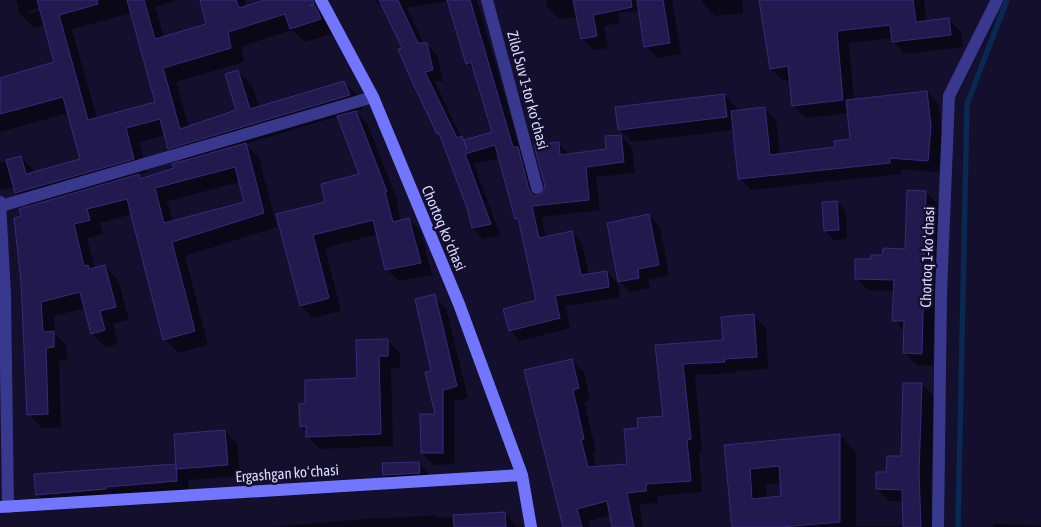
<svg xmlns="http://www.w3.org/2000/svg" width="1041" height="527" font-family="'Asap Condensed',sans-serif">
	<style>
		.shadow { fill: #0007; fill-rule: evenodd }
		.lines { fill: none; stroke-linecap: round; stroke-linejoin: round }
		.stream { stroke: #092852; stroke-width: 5.5 }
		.building { fill: #221a4f; stroke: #362b7c; fill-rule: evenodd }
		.street { stroke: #38398e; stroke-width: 12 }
		.secondary { stroke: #7276ff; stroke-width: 12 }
		.labels { text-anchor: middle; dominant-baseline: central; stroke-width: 5; stroke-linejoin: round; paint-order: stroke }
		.street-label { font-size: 15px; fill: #dddbff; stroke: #130f2c }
	</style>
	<rect width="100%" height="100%" fill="#130f2c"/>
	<!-- shadow -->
	<path class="shadow" d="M16,0H179L155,7L164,37L208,25L201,0H245L247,7L269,0H313L317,9L328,20L334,33L305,42L292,30L242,46L244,62L176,82L189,127L238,111V71L252,85L259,108L344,82L358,96L363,109L355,111L368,125L399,205H397L401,221L409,219L421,232L432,275L399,281L386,269L378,234L325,248L341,311L313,318L301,306L277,215L327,202L361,175L339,116L245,144L259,158L277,227L185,256L208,345L178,353L165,339L132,214L100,223L103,234L87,238L95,269L105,266L118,280L129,320L113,324L118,344L105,347L92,333L85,308L54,316L55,334L67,346V360L59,361L61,427L42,428L28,414L23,217L30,207L16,193L14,188L0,189V163L21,157L35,172L82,159L68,113L0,132V79L56,63L45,25L34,28L20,14ZM45,6L46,9L28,14V11ZM132,13L157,102L97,119L72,29ZM165,135L169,148L184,162L175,169L142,179L138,175L147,172L139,142ZM240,182L246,202L173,222L168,201Z
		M375,0H477L521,152L528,159L539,197L543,195L558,143L569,154L608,150L621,136L632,147L635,173L596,177L600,210L542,217L546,238L571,232L582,243L589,275L607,272L618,283L620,297L565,306L570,328L520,341L510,330L538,301L521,223L516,218L500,158L474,164L500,235L483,239L473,228L468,208L441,136L438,133L403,48L386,11ZM449,1L467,63L475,72L493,133L465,141L461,137L435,82L443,81L437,55L426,44H424L407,8Z
		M546,0H672L681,54L657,58L646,46L640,11L618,13L620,23L604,26L608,48L594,50L582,39L578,17L559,19L547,7Z
		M702,0H742L743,13L715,16L702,3Z
		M760,0H924L926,22L948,19L961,32L963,47L905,54L893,41L892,38L849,43L854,100L927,92L939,104L942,138L939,172L901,169V174L751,190L740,178L734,130L632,142L619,129L724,95L737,108V112L764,108L776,120L780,155L836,149L851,140L848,113L806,118L793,105L791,80L783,81L771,68Z
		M926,192L938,204L933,366L917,365L905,353V332L894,320V291L868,290L856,278L872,261L906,250Z
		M837,202L846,211L847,239L834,240L825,231Z
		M649,215L660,226L669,276L648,280L650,288L630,292L619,281Z
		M434,296L446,308L468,398L454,401L455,464L434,465L422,453L436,415Z
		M754,316L766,328L768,369L736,371V373L695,375L702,451L699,452L702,492L657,496L658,503L639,504L643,527H613L611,515L589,521L590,527H564L572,360L584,372L590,400L584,402L596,451L593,452L596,467L628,465L639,429L664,417L657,346L724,341Z
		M387,340L400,353V368H391L393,446L320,449L307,436V432L301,426L307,405L358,379Z
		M922,384L934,396L931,486L932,527H733L726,446L840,435L856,452V526H904V501H889L877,489L903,457ZM781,483L783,497L767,499L766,485Z
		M225,431L237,443L240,476L188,480L189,493L49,507L37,495L175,465Z
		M419,464L428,472V482L393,484L384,475Z
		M504,513L516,526L523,527H270L379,518L380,519L435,515L438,518Z
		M993,524L1041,526V527H993Z"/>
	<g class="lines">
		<!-- stream -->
		<path class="stream" d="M958,527L967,104L1007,0"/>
	</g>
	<!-- building -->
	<path class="building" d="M37,0H97L98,4L59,15L88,120L155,102L127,0H144L155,39L206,24L200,0H236L239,8L265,0H313L314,4L309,6L314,5L318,12L321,19L290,29L285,14L228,32L231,48L163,68L180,129L236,110L225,74L238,70L250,109L344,81L350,95L168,149L160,119L126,128L134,159L15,193L6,160L21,156L26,174L80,159L63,97L0,114V78L54,62Z
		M379,0H398L418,43H427L433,70L425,72L457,138L462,136L467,150L464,140L492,132L471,62L466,64L447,0H470L513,147H518L529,190L534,196L542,194L545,186L534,145L559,142L560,155L606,149L605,136L621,135L624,162L586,167L589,200L532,206L539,238L572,231L581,275L607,271L609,287L555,296L560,318L509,331L503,309L536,300L518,218L515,219L495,145L465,154L491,224L472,228L467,208L439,133L437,134L409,75L398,49L402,48Z
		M573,0H631L632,7L593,15L597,36L581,39Z
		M637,0H663L670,43L644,47Z
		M759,0H913L916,22L949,18L951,35L892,42L890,25L837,31L843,100L792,106L788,66L770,69Z
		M927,91L931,126L928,161L890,158V163L738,179L731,111L765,107L770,155L835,147L834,141L850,139L846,100Z
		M724,94L727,117L618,130L615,107Z
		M356,111L387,192H385L393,222L409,218L421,263L385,270L373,220L313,235L329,298L300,306L276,214L325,202L321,184L359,174L337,116Z
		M246,143L264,213L172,242L195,331L163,340L127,199L87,209L90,220L74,224L84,266L88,265L89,269L105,265L116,307L100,311L105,330L91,334L80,292L41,302L43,332L54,331V347L46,348L48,414L27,415L21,282L14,218L21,216L19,209L139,174L140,179L174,168L172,164ZM235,167L244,202L164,223L155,188Z
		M907,190L926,191L922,354L903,353L904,321H892L894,280L855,279V259H871V255H882L883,248L905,249Z
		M837,201L839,230L824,231L822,202Z
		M649,214L659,265L638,269L639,278L618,282L607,223Z
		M435,294L457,386L443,390V453H421L420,414H435L425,372L431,371L415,299Z
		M754,314L757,357L724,359L725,362L683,364L691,439L687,440L691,481L646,484V491L627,493L634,527H612L607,501L577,509L582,527H563L524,370L572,359L579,388L573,390L584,439L581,440L588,467L627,464L624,429L638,428L637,418L663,416L655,345L723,340L721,317Z
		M388,339V356H379L381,434L306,437V426L300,427L299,404L305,403V380L357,378L356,340Z
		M903,383H922L919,473L921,527H903L902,490L876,489V472H886L887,456H901Z
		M225,430L228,465L176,469L174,434Z
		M840,434V522L782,527H732L724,445ZM779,466L781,496L752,499L750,469Z
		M419,462L420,473L383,475L382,463Z
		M176,464L177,481L106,487V489L36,495L34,474Z
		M505,512L506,527H454L453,515Z"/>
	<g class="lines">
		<!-- street -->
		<path class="street" d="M487,0L537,188
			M0,202L5,295L8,507
			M1,206L373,97
			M938,527L941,293L949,96L997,0"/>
		<!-- secondary -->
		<path class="secondary" d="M321,0L373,97L459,304L522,475L531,527
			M0,507L522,475"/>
	</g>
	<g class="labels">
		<!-- street labels -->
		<g class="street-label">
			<text transform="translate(528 90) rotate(75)">Zilol Suv 1-tor koʻchasi</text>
			<text transform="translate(444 228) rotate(67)">Chortoq koʻchasi</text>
			<text transform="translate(927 257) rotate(-88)">Chortoq 1-koʻchasi</text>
			<text transform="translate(287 473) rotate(-4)">Ergashgan koʻchasi</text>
		</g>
	</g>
</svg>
